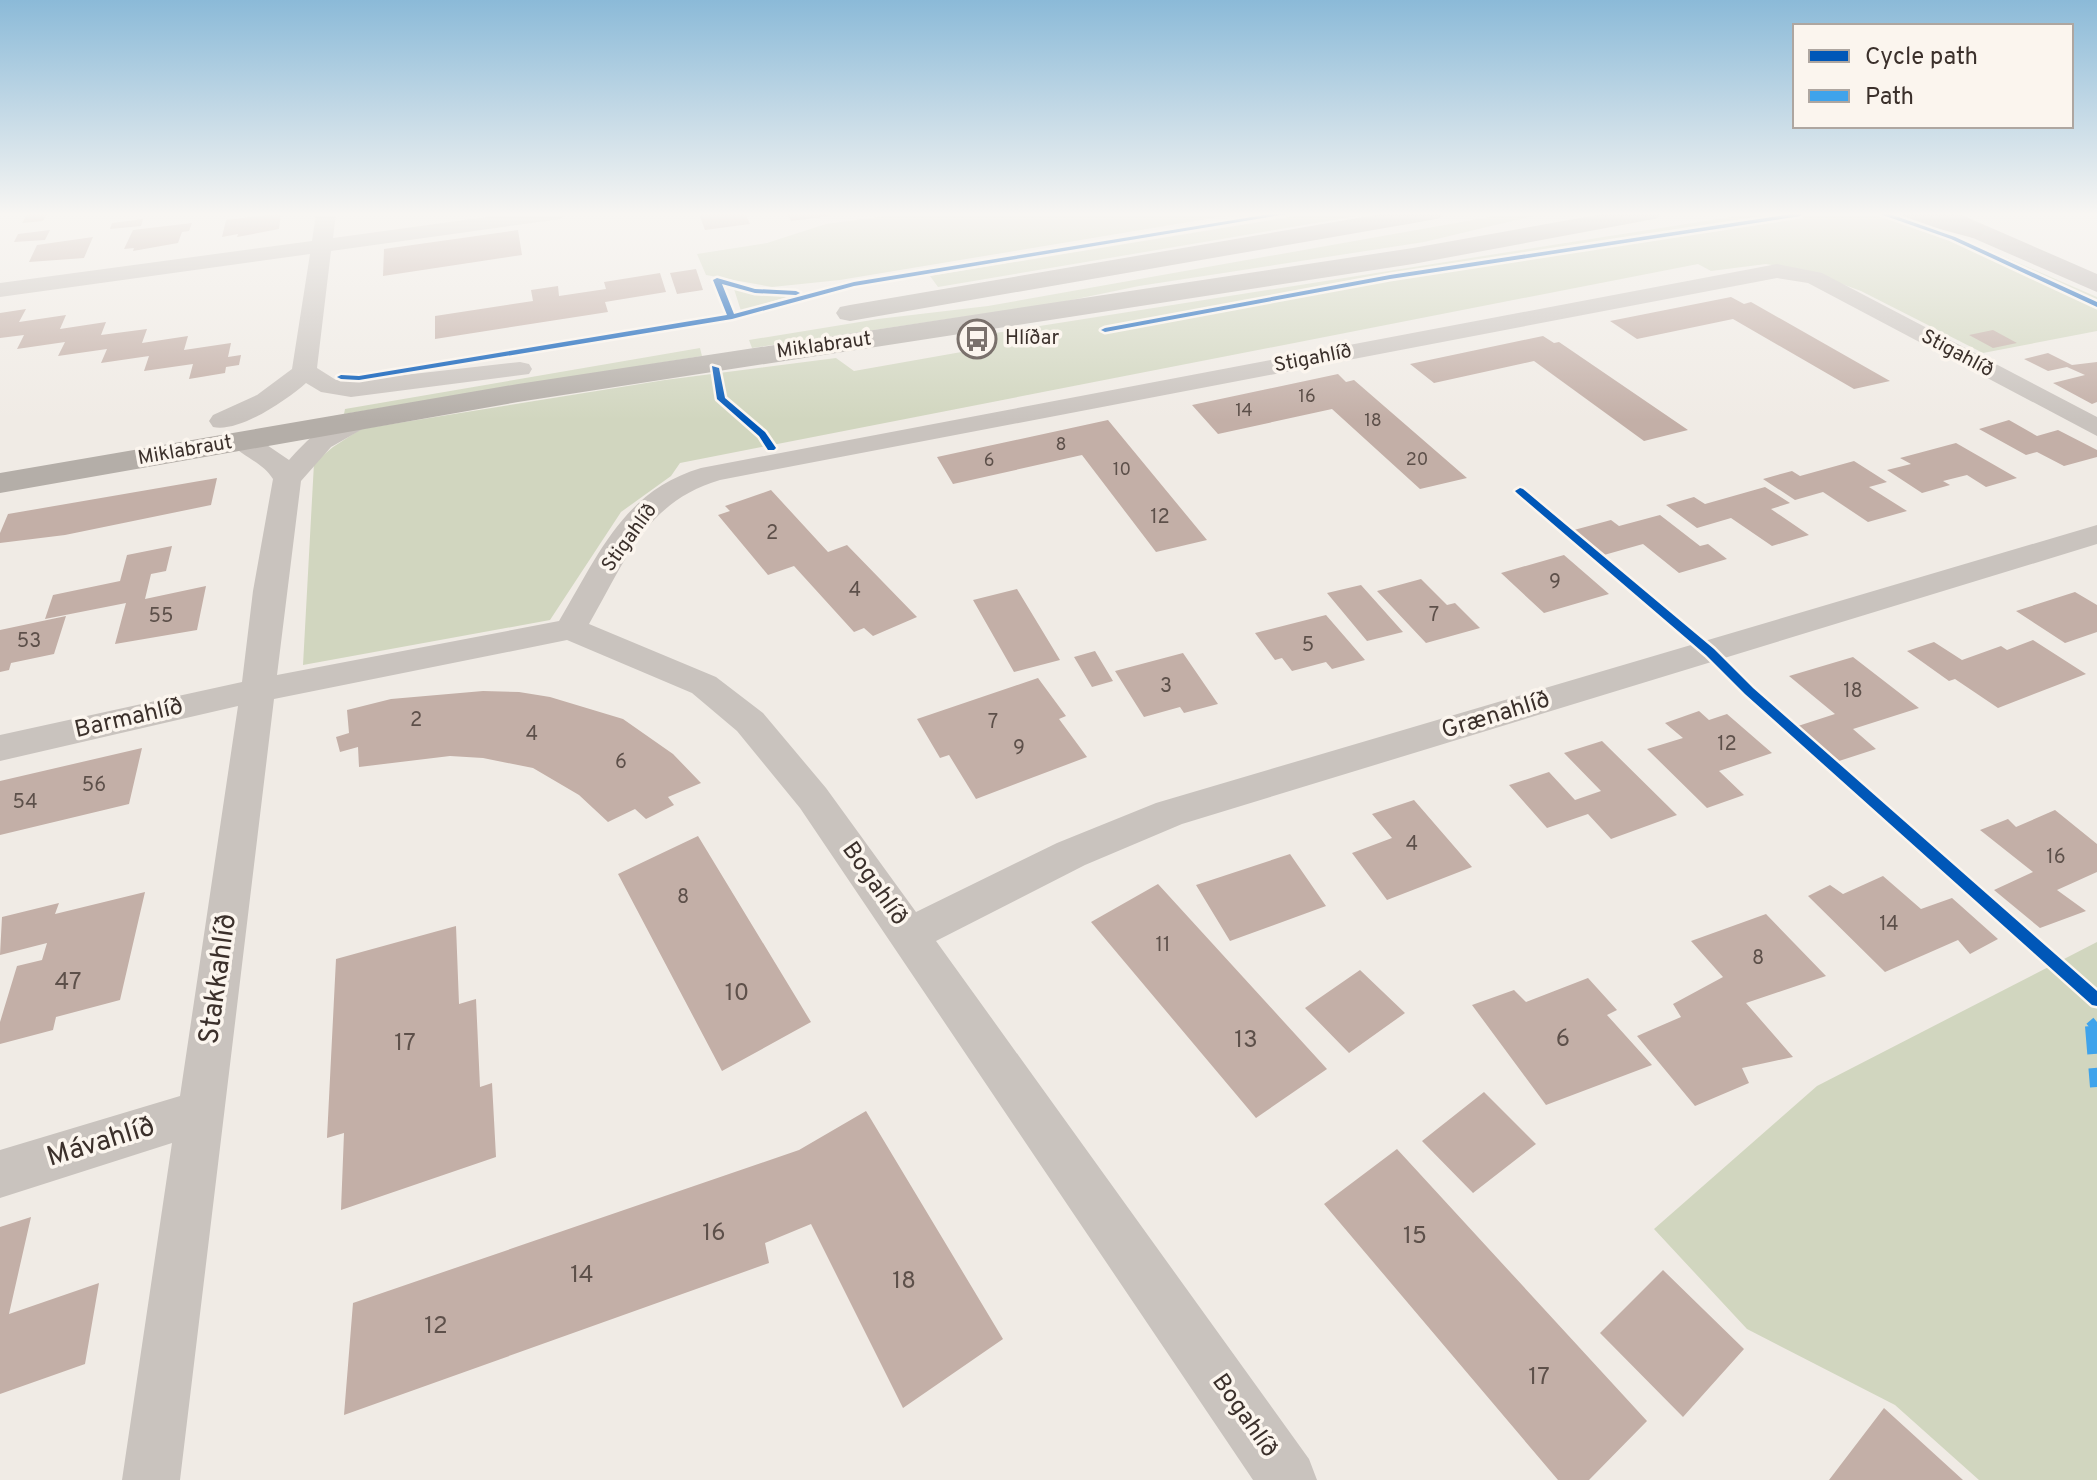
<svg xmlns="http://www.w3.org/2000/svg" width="2097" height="1480" font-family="Overpass,sans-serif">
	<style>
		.green { fill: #d1d6bf }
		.building { fill: #c3afa7 }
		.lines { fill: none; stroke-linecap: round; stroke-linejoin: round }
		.minor { fill: #c9c3be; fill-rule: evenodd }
		.primary { fill: #b8b1ad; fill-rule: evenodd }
		.trunk { fill: #b4aea8; fill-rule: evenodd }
		.quiet-far1 { stroke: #3fa3eb; stroke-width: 11; stroke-dasharray: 22 11; stroke-linecap: butt }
		.quiet { stroke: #3fa3eb; stroke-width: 14; stroke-dasharray: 28 14; stroke-linecap: butt }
		.cycleway-casing { stroke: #fbf5ee; stroke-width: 5 }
		.cycleway { fill: #0057b8; fill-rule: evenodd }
		.labels { text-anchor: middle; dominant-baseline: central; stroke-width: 7; stroke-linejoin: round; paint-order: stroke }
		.far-number-label { font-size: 18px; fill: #5d504a }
		.far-poi-label { font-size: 20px; fill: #3b302b; stroke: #fbf5ee; text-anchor: start }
		.far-street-label { font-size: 20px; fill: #3b302b; stroke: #fbf5ee }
		.number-label { font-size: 20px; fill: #5d504a }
		.street-label { font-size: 24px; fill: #3b302b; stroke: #fbf5ee }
		.near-number-label { font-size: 24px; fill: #5d504a }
		.near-street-label { font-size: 28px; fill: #3b302b; stroke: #fbf5ee }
	</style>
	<rect width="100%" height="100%" fill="#f0ebe5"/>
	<!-- green -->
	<path class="green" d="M908,213H1243L840,280L772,287L706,275L697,254L767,243L826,224Z
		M1314,213H1375L938,287L930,276Z
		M1512,213H1546L1424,242L1139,286L1057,303L752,348L749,340L878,319L988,306Z
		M1756,213L1895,215L1931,225L2097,297V331L1983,353L1861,291L1807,271L1766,264L1711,271L1698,264L680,463L671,476L621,512L550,620L303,665L314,463L333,447L361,429L665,380L836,358L854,371L984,348L976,336Z
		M734,289L768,296H790L741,311Z
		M700,348L702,356L344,414L345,409Z
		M2097,942V1480H1979L1895,1405L1747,1329L1654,1229L1817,1086Z"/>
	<!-- building -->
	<path class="building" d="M28,213H48L43,221L22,223Z
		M281,213L279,229L237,237L238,234L222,237L226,220Z
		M703,213H745L750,224L705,230L699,214Z
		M787,213H828L830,216L791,221Z
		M143,219L141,226L110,229L112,223Z
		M192,223L189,231L182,232L178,243L133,251L134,248L124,249L133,230Z
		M50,230L45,240L14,242L18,234Z
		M518,230L522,255L383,276L384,249Z
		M93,237L84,258L29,262L37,245Z
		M696,269L703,290L677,294L670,273Z
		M660,273L666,292L605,302L608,312L435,339V316L533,301L531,290L558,286L559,296L606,289L604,282Z
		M1731,297L1744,304L1751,302L1890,381L1854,389L1733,319L1637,339L1610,321Z
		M26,309L19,322L66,315L60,329L106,322L101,335L147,329L142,343L188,336L184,350L231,343L228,357L241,355L239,365L226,367L225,373L189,379L193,364L144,371L149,356L101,363L107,349L58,356L65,342L17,349L24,335L0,338V313Z
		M1993,330L2017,343L1993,348L1969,335Z
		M1543,336L1554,343L1559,342L1688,430L1644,441L1534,361L1434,383L1410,364Z
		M2048,353L2072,365L2097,362V402L2092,404L2053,383L2085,375L2067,367L2048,371L2024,359Z
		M1338,374L1346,382L1354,380L1467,478L1420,489L1332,409L1218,434L1192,405Z
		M1108,420L1207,540L1156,552L1082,455L953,484L937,457Z
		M2009,420L2037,436L2058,430L2097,450V457L2064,466L2037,452L2026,455L1979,429Z
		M1956,443L2017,478L1986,487L1967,475L1943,481L1950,485L1922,493L1887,470L1911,464L1900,458Z
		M1854,461L1887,482L1869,487L1907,511L1868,522L1823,492L1795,500L1763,479L1792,471L1800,476Z
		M217,478L211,505L65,535L0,543V533L8,514Z
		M1765,487L1790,503L1771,509L1809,535L1772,546L1731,518L1697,528L1666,505L1694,497L1705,504Z
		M771,490L828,552L847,545L917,617L873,636L864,628L854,632L794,566L768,575L718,515L730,511L725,506Z
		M1660,515L1700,546L1708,544L1727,559L1679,573L1643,544L1604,555L1574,530L1611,520L1619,526Z
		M172,546L166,571L151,574L145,599L206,586L197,630L115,644L126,603L45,619L53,595L120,581L127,555Z
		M1564,555L1609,594L1544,613L1501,573Z
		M1421,579L1447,605L1455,603L1480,628L1426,643L1377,591Z
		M1361,585L1403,632L1367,641L1327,593Z
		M1017,589L1060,660L1014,672L973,600Z
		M2075,592L2097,605V632L2065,643L2016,611Z
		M1326,615L1365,660L1332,669L1326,662L1292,671L1282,658L1275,660L1255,633Z
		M66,616L54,654L11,663L9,670L0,672V630Z
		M2033,640L2086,674L1998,708L1955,679L1949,681L1907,651L1934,642L1962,660L2001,646L2007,650Z
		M1095,651L1113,681L1092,687L1074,657Z
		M1183,653L1218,704L1184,713L1180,707L1144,717L1115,671Z
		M1853,657L1919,708L1853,729L1876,749L1839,761L1798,726L1835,714L1789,676Z
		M1038,678L1066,716L1059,719L1087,757L976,799L949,755L940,758L917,719Z
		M483,691L519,692L550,697L623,719L673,754L701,783L668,797L674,805L646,819L635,809L608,822L579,795L533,768L483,758L450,756L359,767L358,747L340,752L336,737L349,733L347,710L391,699Z
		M1699,711L1709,720L1727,714L1772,753L1719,771L1744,795L1707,808L1647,749L1683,738L1665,723Z
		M1602,741L1677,815L1611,839L1588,814L1547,828L1509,785L1549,772L1575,800L1601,791L1564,753Z
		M142,748L129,804L0,835V781Z
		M1414,800L1472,867L1387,900L1352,853L1392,838L1372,814Z
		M2055,810L2097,844V872L2057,890L2086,911L2040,928L1994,890L2033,872L1980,830L2008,819L2016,827Z
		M698,836L811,1022L722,1071L618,874Z
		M1290,854L1326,906L1230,941L1196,885Z
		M1883,876L1921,909L1952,898L1998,939L1970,954L1958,940L1885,972L1808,896L1830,885L1843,894Z
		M1158,884L1327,1069L1256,1118L1091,922Z
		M145,892L120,1000L56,1017L53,1030L0,1044V1022L17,966L42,960L47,943L0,955L2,917L59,903L55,914Z
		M1766,914L1826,976L1746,1003L1793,1057L1742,1068L1749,1083L1695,1106L1637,1036L1681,1017L1673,1004L1723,977L1691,941Z
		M456,926L459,1004L476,999L480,1087L492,1083L496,1157L341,1210L344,1133L327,1138L336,959Z
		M1360,970L1405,1013L1349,1053L1305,1008Z
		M1588,978L1617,1010L1607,1015L1652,1065L1546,1105L1472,1005L1514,990L1526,1002Z
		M1484,1092L1536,1144L1473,1193L1422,1141Z
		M866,1111L1003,1339L903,1408L811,1224L765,1243L769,1263L344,1415L353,1303L799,1150Z
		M1397,1149L1647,1421L1589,1480H1558L1324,1204Z
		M31,1217L9,1314L99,1283L85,1364L0,1394V1227Z
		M1663,1270L1744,1349L1683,1417L1600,1333Z
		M1884,1408L1963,1480H1829Z"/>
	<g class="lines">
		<!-- minor -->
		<path class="minor" d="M316,213H336L333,238L515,213H570L560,219L331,251L317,368L336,380L351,381L520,362L529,364L532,369L529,374L351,397L321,392L306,383C287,400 239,433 213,427L209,421L213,415L257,395L292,369L310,254L0,297V283L312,241Z
			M1777,264L1822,273L2097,417V436L1808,283L1777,278L720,480C645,502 625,562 589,624L716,677L763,713L826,788L916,912L1057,843L1156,803L2097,525V544L1182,824L1085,865L936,941L1309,1459L1317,1480H1253L800,808L737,731L692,693L567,640L274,699L180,1480H122L172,1143L0,1198V1150L180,1096L238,706L0,761V735L242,682L253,591L273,479C262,461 241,457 229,441L232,435H252L289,460C307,440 337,408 366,415L370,421L366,427L331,447L301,481L277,675L559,621C598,556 623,491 701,468Z"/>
		<!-- primary -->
		<path class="primary" d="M1924,213H1957L2097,274V292L1927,218Z"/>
		<!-- trunk -->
		<path class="trunk" d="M1387,213H1443L1440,218L1431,220L850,321L840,319L836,313L840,307L850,305Z
			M1608,213H1661L1658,218L1649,220L1413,264L518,402L0,493V473L518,384L1413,248Z
			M1896,213H1937L1982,225L1986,230L1982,235L1973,238L1899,218Z"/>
		<!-- quiet-far1 -->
		<path class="quiet-far1" d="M2090,1028L2097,1022"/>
		<!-- quiet -->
		<path class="quiet" d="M2092,1026L2097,1087"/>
		<!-- cycleway casing -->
		<g class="cycleway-casing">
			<path id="cycleway" d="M1277,213H1293L854,286L732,319L359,380L341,379L337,377L341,375L359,376L727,315L713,280L717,278L755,289L796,291L800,293L796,295L755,293L722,284L734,314L854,282Z
				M1798,213L1801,214V216L1390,279L1105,332L1101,330L1105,328L1390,275Z
				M1877,213H1887L1955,237L2097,302V307L1951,239Z
				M712,366L719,368L725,398L765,432L776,448L774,450H768L759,436L717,399Z
				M1520,488L1523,489L1714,649L1753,688L2097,991V1006L2092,1005L1745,694L1706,655L1517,493L1515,491Z"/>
		</g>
		<!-- cycleway -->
		<use href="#cycleway" class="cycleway"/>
	</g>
	<!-- sky -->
	<linearGradient id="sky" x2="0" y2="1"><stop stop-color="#8bbad8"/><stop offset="0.51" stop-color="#f8f6f3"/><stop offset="1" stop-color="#f8f6f3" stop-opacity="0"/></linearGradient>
	<rect width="2097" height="420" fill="url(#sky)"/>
	<!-- icons -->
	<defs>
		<g id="bus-ring" transform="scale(2)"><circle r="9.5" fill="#fbf5ee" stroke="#7a716c" stroke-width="1.5"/><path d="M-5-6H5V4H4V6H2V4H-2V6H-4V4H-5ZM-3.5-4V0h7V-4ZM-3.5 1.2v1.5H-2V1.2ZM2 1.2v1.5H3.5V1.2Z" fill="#7a716c"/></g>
	</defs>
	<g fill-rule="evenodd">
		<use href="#bus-ring" x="977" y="339"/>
	</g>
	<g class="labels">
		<!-- far-number labels -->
		<g class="far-number-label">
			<text x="1307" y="397">16</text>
			<text x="1244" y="411">14</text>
			<text x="1373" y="421">18</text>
			<text x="1061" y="445">8</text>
			<text x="1417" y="460">20</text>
			<text x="989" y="461">6</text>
			<text x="1122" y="470">10</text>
		</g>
		<!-- far-poi labels -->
		<g class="far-poi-label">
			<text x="1005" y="339">Hlíðar</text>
		</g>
		<!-- far-street labels -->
		<g class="far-street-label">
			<text transform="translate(824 346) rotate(-8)">Miklabraut</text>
			<text transform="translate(1957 354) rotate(28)">Stigahlíð</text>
			<text transform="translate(1313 359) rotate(-11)">Stigahlíð</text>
			<text transform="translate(185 451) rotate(-10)">Miklabraut</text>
			<text transform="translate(630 538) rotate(-54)">Stigahlíð</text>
		</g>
		<!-- number labels -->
		<g class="number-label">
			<text x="1160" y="518">12</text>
			<text x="772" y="534">2</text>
			<text x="1555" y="583">9</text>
			<text x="855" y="591">4</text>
			<text x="1434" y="616">7</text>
			<text x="161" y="617">55</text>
			<text x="29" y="642">53</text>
			<text x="1308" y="646">5</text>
			<text x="1166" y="687">3</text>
			<text x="1853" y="692">18</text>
			<text x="416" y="721">2</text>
			<text x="993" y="723">7</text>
			<text x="532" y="735">4</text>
			<text x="1727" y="745">12</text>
			<text x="1019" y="749">9</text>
			<text x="621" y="763">6</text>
			<text x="94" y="786">56</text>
			<text x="25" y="803">54</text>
			<text x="1412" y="845">4</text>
			<text x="2056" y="858">16</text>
			<text x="683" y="898">8</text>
			<text x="1889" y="925">14</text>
			<text x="1163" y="946">11</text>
			<text x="1758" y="959">8</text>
		</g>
		<!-- street labels -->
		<g class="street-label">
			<text transform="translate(1496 716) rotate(-17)">Grænahlíð</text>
			<text transform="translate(129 719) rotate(-13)">Barmahlíð</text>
			<text transform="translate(874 884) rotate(55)">Bogahlíð</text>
			<text transform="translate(1244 1416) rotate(55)">Bogahlíð</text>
		</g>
		<!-- near-number labels -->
		<g class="near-number-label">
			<text x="68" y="983">47</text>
			<text x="737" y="994">10</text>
			<text x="1563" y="1040">6</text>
			<text x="1246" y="1041">13</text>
			<text x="405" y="1044">17</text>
			<text x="714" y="1234">16</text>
			<text x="1415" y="1237">15</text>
			<text x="582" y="1276">14</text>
			<text x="904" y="1282">18</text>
			<text x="436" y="1327">12</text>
			<text x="1539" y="1378">17</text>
		</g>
		<!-- near-street labels -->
		<g class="near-street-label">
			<text transform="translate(219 979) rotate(-82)">Stakkahlíð</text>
			<text transform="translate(101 1143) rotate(-17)">Mávahlíð</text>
		</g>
	</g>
	<!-- legend -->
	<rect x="1793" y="24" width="280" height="104" fill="#fbf5ee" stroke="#aea6a0" stroke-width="2"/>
	<rect x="1809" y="50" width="40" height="12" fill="#0057b8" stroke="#aea6a0" stroke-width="2"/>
	<text x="1865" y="64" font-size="24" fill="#3b302b">Cycle path</text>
	<rect x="1809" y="90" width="40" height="12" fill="#3fa3eb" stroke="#aea6a0" stroke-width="2"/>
	<text x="1865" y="104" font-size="24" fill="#3b302b">Path</text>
</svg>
